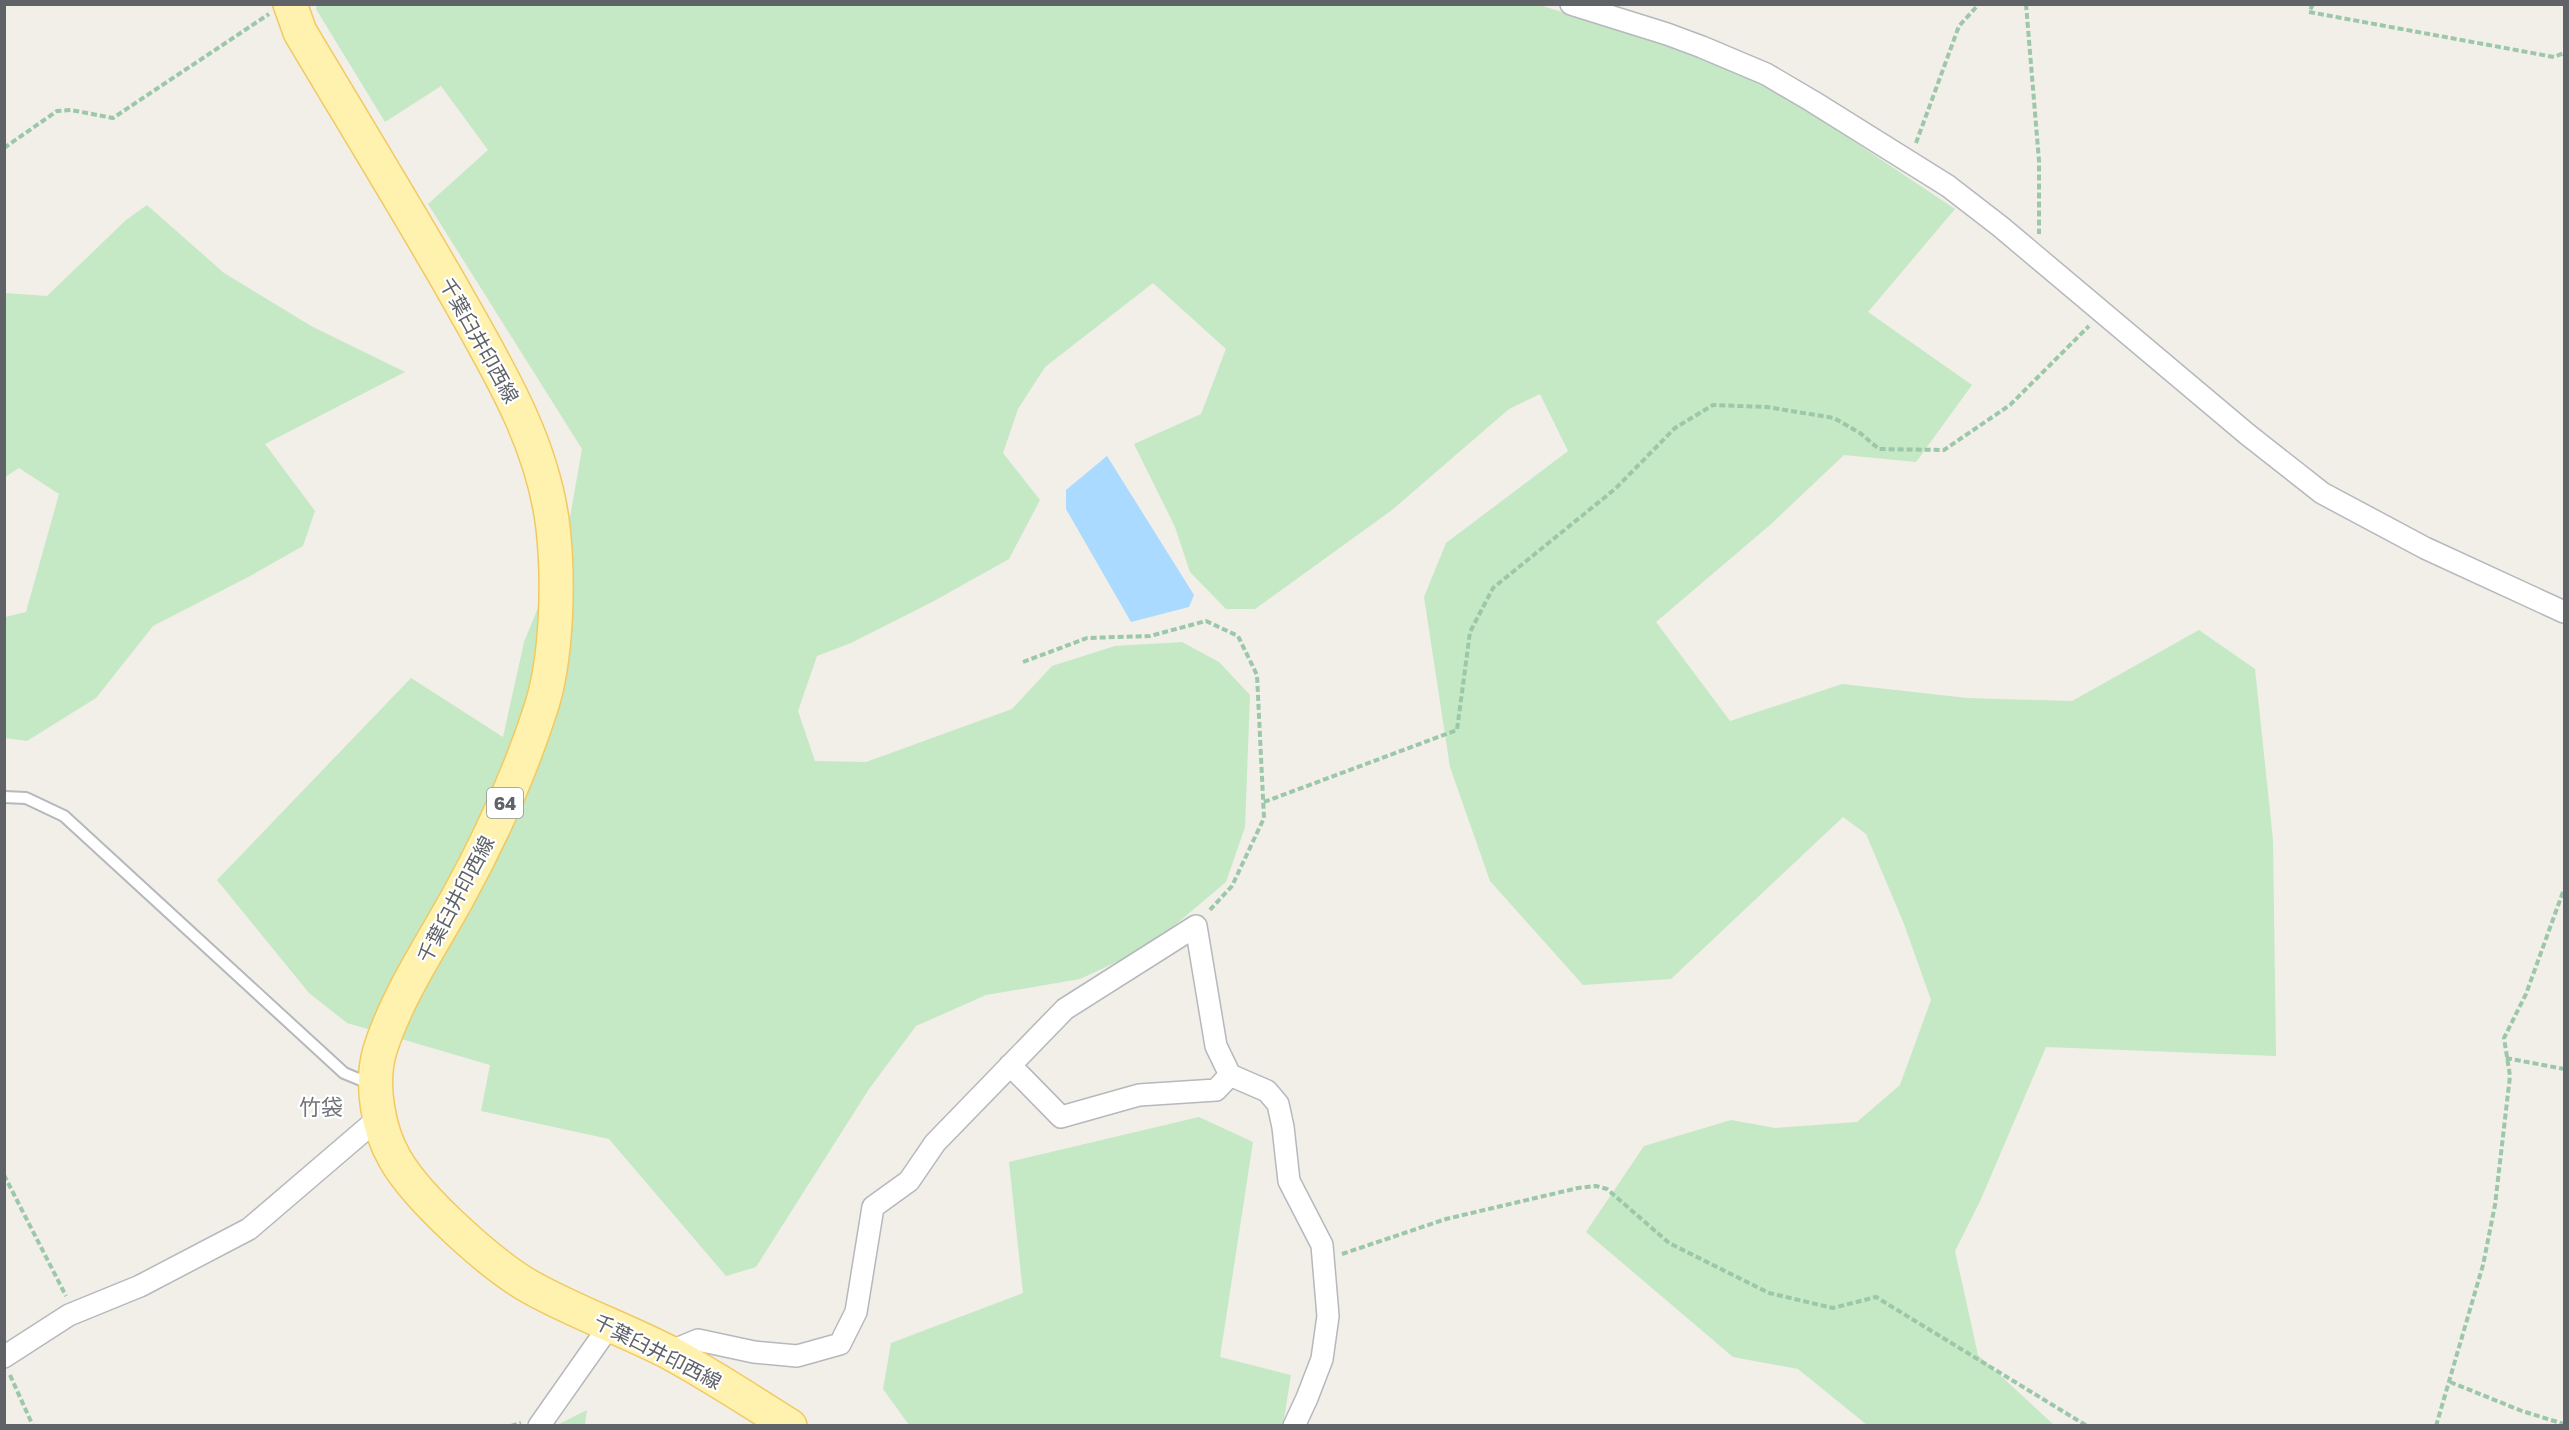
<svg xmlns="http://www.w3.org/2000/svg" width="2569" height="1430" font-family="'Golos Text','Noto Sans JP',sans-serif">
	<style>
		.green { fill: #c5e8c5 }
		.water { fill: #aadaff }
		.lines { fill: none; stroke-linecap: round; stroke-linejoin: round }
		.lane-casing { stroke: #b5b8bc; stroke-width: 14 }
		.street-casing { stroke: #b5b8bc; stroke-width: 24 }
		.primary-casing { stroke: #f2c960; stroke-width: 36 }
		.path { stroke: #9cc7a9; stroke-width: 4; stroke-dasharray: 6 3; stroke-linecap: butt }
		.lane { stroke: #fff; stroke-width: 10 }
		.street { stroke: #fff; stroke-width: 21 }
		.primary { stroke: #fff2af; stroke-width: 33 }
		.labels { text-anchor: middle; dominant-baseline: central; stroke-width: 4.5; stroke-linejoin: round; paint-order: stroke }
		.shield { fill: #fff; stroke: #8f9295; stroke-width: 1.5 }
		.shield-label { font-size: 18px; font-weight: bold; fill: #5f6368 }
		.street-label { font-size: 20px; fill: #5f6368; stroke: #fff }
		.quarter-label { font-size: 22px; fill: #70757a; stroke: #fff }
	</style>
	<rect width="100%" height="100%" fill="#f1efe8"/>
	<!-- green -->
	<path class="green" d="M317,5H1539L1671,45L1774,88L1955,209L1868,312L1972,385L1916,462L1844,455L1770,525L1656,622L1730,721L1842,684L1967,698L2072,701L2199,630L2255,669L2273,840L2276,1056L2046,1047L1981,1199L1955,1251L1978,1355L2054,1425H1867L1798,1369L1733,1357L1586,1232L1644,1146L1731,1120L1775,1128L1857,1122L1900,1085L1931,1000L1904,924L1866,834L1843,817L1671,979L1583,985L1490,881L1450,767L1424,597L1446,543L1568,451L1540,394L1509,409L1392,510L1255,609H1226L1190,572L1175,527L1134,444L1201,414L1226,349L1153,283L1045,367L1018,409L1003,453L1040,500L1009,559L934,601L851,643L817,656L798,711L815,761L866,762L1012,709L1052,666L1115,646L1182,642L1219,662L1250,695L1245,827L1226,882L1149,947L1080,979L986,995L916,1026L869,1089L756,1267L726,1276L609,1139L481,1111L490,1065L347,1023L309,993L217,880L411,678L503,737L524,642L566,540L582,449L428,204L488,150L441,86L385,122L316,9Z
		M147,205L224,273L311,326L405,372L265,444L315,511L303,546L252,575L153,626L96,698L27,741L5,738V617L26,612L59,494L19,468L5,477V293L47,296L126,220Z
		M1199,1117L1253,1142L1220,1357L1291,1375L1283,1425H909L883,1389L891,1343L1023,1293L1009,1162Z
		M587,1410L585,1425H557Z"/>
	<!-- water -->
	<path class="water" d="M1107,456L1194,595L1189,607L1131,622L1066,509V490Z"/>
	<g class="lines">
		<!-- lane casing -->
		<g class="lane-casing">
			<path id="lane" d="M4,797L26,798L64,816L344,1073L373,1085"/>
		</g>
		<!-- street casing -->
		<g class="street-casing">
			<path id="street" d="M1571,4L1667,34L1702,47L1766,74L1812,101L1948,186L2001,227L2247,434L2322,493L2425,548L2564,612
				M1010,1065L1061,1117L1139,1095L1216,1090L1230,1075
				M671,1354L674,1350L698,1340L754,1352L797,1356L840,1344L856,1312L873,1207L909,1181L935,1143L1065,1009L1196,926L1216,1046L1230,1075L1267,1091L1278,1104L1283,1127L1289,1181L1322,1245L1328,1316L1322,1359L1307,1398L1294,1426
				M4,1357L69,1315L140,1286L249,1229L381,1116
				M539,1426L610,1325"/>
		</g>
		<!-- primary casing -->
		<g class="primary-casing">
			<path id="primary" d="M290,4L300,32C350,116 401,199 450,284C493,361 543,439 553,528C559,580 557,659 541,708C520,773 491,837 458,897C431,946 397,996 380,1050C370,1083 378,1130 395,1159C417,1198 492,1266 532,1288C577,1313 626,1330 672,1354C712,1376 751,1401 790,1426"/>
		</g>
		<!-- path -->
		<path class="path" d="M2026,4L2039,161V234
			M2313,4L2309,12L2554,57L2564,53
			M1916,143L1959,26L1979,4
			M4,148L57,111L71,110L113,118L269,14
			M1023,662L1087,638L1150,636L1206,621L1238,636L1257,675L1264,818L1232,886L1208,912
			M1264,802L1457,730L1470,632L1493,588L1615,489L1675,428L1713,405L1767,407L1834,418L1860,433L1879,449L1944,450L2010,405L2089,326
			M2506,1058L2564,1069
			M4,1175L66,1296
			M1342,1254L1446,1219L1578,1188L1596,1186L1607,1189L1669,1243L1769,1293L1833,1308L1876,1297L2087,1426
			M10,1375L33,1426
			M2450,1382L2522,1411L2564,1424
			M511,1426L521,1423
			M2436,1426L2483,1265L2495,1205L2510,1076L2504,1038L2526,994L2564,889"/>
		<!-- lane -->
		<use href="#lane" class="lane"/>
		<!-- street -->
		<use href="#street" class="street"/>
		<!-- primary -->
		<use href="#primary" class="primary"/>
	</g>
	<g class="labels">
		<!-- shield labels -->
		<rect class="shield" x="487" y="788" width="36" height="30" rx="4.5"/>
		<g class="shield-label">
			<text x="505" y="803">64</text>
		</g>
		<!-- street labels -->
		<g class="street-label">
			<text transform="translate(480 340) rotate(61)">千葉臼井印西線</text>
			<text transform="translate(455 899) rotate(-62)">千葉臼井印西線</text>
			<text transform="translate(658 1351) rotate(27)">千葉臼井印西線</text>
		</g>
		<!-- quarter labels -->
		<g class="quarter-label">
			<text x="321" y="1106">竹袋</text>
		</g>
	</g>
	<!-- border -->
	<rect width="2569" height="1430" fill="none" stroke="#5f6368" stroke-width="12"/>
</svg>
